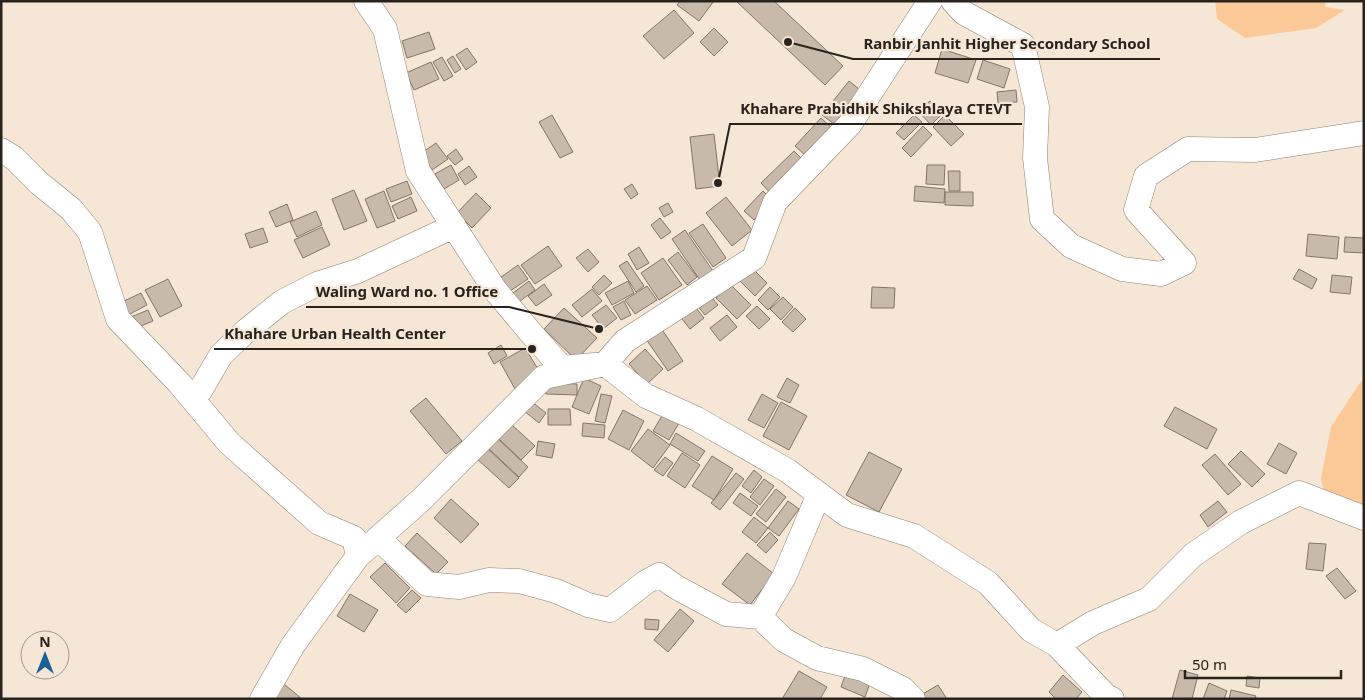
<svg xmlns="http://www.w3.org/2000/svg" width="1365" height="700" font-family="'Noto Sans',sans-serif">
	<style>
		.green { fill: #fbc997 }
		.building { fill: #c8baab; stroke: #837568 }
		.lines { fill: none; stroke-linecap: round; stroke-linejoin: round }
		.minor-casing { stroke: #8f8274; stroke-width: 25 }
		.minor { stroke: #fff; stroke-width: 24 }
		.leader { fill: none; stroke: #28231d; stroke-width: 2 }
		.callout-dot { fill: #28231d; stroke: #f5e6d6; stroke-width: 2 }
		.callout-label { font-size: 15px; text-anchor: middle; font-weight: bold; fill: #28231d; stroke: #f5e6d6; stroke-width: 4.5; stroke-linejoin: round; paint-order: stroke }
	</style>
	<rect width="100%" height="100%" fill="#f5e6d6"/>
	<!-- green -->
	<path class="green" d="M1215,1H1326L1325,7L1345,10L1316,28L1245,38L1217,19Z
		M1364,379V511L1324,495L1321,478L1331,427L1359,384Z"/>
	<!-- building -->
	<path class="building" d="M680,1H714L699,21L677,5Z
		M736,1H774L843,66L825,85Z
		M674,10L694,33L664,59L643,36Z
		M714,28L728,42L714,56L700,42Z
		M429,32L435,49L407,58L402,41Z
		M467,48L477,62L466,70L456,55Z
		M942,49L976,60L968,83L935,73Z
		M453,56L461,69L455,73L447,60Z
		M442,57L453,76L444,81L433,62Z
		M983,60L1010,69L1004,88L977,79Z
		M431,62L439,79L414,90L406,73Z
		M849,81L864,93L838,127L822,115Z
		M1016,90L1017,102L998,103L997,92Z
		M930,101L942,114L931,125L918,111Z
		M552,115L573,152L560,158L539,122Z
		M914,115L922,122L904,140L896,133Z
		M945,115L964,134L951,146L933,127Z
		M821,118L833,129L807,157L795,146Z
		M923,126L932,135L911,157L902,148Z
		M714,134L720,186L696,189L690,137Z
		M436,143L448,159L432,170L420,154Z
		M456,149L463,159L455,165L447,156Z
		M794,151L806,163L773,196L761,183Z
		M451,165L459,180L444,189L435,174Z
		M927,165H945L944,185L926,184Z
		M469,166L477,177L465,185L458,174Z
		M948,171H960V191H949Z
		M407,181L412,194L391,202L386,189Z
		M632,184L638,194L631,199L624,189Z
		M915,186L945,189L944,203L914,201Z
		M354,190L367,221L344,230L332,199Z
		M384,191L395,221L377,228L365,199Z
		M763,191L772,200L754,220L744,211Z
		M945,192H973V206L945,205Z
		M476,193L491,208L472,228L457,213Z
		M411,197L417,211L398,219L392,206Z
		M726,197L752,230L732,246L706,213Z
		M668,203L673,212L664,217L659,208Z
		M287,204L293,220L276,227L269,212Z
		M316,211L322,225L297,237L290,222Z
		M660,218L671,232L661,239L651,225Z
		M703,224L726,258L713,267L689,233Z
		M322,227L330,245L303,258L294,240Z
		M263,228L268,242L250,248L245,234Z
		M685,230L715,274L702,283L672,239Z
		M1308,234L1339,237L1337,259L1306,256Z
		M1345,237L1364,238V253L1344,252Z
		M548,246L562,266L535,284L521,265Z
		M639,247L649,263L637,270L628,254Z
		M588,249L599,262L588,272L576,258Z
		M678,252L697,277L687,285L668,260Z
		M663,258L682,285L659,300L641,273Z
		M627,261L644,286L636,292L619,266Z
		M748,264L767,283L755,296L736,277Z
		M518,265L528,279L507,293L497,280Z
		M1299,269L1317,279L1312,289L1293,279Z
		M604,275L612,283L599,295L592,287Z
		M1332,275L1352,277L1350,294L1330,292Z
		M168,279L182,306L160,317L145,290Z
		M529,281L535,290L516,304L509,296Z
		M628,281L634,293L612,305L605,293Z
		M544,284L552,295L536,306L528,296Z
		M730,284L751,305L737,319L716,298Z
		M647,286L657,300L635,314L625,300Z
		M770,287L780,297L768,310L758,300Z
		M872,287L895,288L894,308H871Z
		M592,289L602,301L582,317L572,305Z
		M141,293L147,305L128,315L122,302Z
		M709,294L718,305L705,315L696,304Z
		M783,297L793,307L781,320L770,309Z
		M624,301L631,315L621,320L613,307Z
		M692,303L704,318L690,329L678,314Z
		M606,305L617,318L603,329L592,315Z
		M757,306L770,319L759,329L746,316Z
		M564,308L597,338L576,360L544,329Z
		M795,308L806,319L793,332L782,322Z
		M148,310L153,321L136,328L131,317Z
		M727,315L737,327L720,341L710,328Z
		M661,328L683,361L668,371L646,339Z
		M501,345L507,356L494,364L488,353Z
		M525,348L541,374L515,389L500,362Z
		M645,349L663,369L647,384L629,364Z
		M584,378L601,386L589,414L572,407Z
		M787,378L799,385L790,403L777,397Z
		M546,383L577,384V395L546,394Z
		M601,394L612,396L605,423L595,421Z
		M762,394L778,403L764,428L748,420Z
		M526,397L546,413L539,423L518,406Z
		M426,398L462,441L446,454L410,411Z
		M781,402L807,416L789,450L763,436Z
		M1175,407L1217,429L1207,449L1164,426Z
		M548,409H570L571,425H548Z
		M623,410L644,421L629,450L608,439Z
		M663,414L679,423L669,440L653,431Z
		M583,423L605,425L604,438L582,436Z
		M512,425L535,446L521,460L499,439Z
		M648,429L670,445L653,468L631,451Z
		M676,433L705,451L698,461L670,444Z
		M497,438L528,467L519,477L488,448Z
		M538,441L555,444L552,458L536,455Z
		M1279,443L1297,453L1286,474L1267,464Z
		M486,447L519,478L509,488L476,458Z
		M1241,451L1265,474L1252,487L1228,464Z
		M869,452L902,469L879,512L846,495Z
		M682,453L700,465L685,488L667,476Z
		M1215,454L1241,484L1228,495L1202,465Z
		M712,456L733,469L714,500L692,486Z
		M665,457L673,463L663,476L654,470Z
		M754,470L762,477L751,493L742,486Z
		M736,473L744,479L720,510L711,503Z
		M764,479L774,486L760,505L750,497Z
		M776,489L786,497L766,522L756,514Z
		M740,493L758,506L751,516L733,503Z
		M451,499L479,524L461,543L434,518Z
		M788,501L799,509L779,536L768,528Z
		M1218,501L1227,512L1208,527L1200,515Z
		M754,517L768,528L756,543L742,532Z
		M770,532L778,540L766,553L757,545Z
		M417,533L448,562L436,574L405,546Z
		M1309,543L1326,544L1323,571L1306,569Z
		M747,553L774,574L750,605L722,584Z
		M385,563L410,588L396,603L370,577Z
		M1337,568L1356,591L1345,599L1326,576Z
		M412,590L421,598L406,613L397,605Z
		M350,594L378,610L364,632L337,616Z
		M680,609L694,621L668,652L654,640Z
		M645,619L659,620L658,630L645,629Z
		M847,670L871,680L865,697L841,687Z
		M1180,670L1198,675L1192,699H1172Z
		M799,671L827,687L820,699H782Z
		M1063,675L1082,692L1076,699H1056L1049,692Z
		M1247,676L1260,678L1259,688L1246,686Z
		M1209,683L1227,691L1224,699H1203Z
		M284,684L302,699H272Z
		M938,685L947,699H924L921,695Z
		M1231,690L1256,696L1255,699H1229Z"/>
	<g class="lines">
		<!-- minor casing -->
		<g class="minor-casing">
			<path id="minor" d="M366,1L385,29L418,171L495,290L531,333L562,368L605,364L646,396L697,419L788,471L847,515L914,536L988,583L1031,630L1057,645L1106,696L1112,699
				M953,1L964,13L1023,45L1037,107L1035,158L1042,219L1071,246L1122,269L1161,274L1184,263L1136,210L1146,176L1188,149L1255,150L1364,133
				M1,150L14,158L39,183L71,209L90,232L118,319L180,384L229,443L319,523L354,538L358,556
				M192,398L200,391L221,355L247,330L282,302L317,284L358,271L454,226
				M378,538L427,584L459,587L489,580L519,581L556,591L588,605L610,610L646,582L659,575L676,587L726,614L760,617L784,577L819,494
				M760,617L784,640L817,658L863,669L903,689L913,699
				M1057,645L1093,623L1149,599L1193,555L1241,522L1299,493L1364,518
				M262,699L293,645L358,556L421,500L544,377L605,364L625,341L754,258L775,202L850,124L930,1"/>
		</g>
		<!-- minor -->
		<use href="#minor" class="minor"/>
	</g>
	<!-- callouts -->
	<path class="leader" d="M788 42L853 59H1160M718 183L730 124H1022M599 329L509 307H306M532 349L456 349H214"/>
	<g class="callout-dot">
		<circle cx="788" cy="42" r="5"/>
		<circle cx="718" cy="183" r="5"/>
		<circle cx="599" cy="329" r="5"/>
		<circle cx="532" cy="349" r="5"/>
	</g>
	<g class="callout-label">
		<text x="1007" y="49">Ranbir Janhit Higher Secondary School</text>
		<text x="876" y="114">Khahare Prabidhik Shikshlaya CTEVT</text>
		<text x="407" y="297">Waling Ward no. 1 Office</text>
		<text x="335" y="339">Khahare Urban Health Center</text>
	</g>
	<!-- border -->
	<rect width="1365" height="700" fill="none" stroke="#28231d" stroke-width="5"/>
	<!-- north arrow -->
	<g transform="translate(45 655)"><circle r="24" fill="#f5e6d6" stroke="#a3988c"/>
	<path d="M0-4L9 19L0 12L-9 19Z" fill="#1c6095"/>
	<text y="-8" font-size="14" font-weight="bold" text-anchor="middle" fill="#28231d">N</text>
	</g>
	<!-- scale -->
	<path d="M1185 670v8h156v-8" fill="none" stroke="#28231d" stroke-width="2.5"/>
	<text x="1192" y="670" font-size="15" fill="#28231d" stroke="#f5e6d6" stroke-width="4" paint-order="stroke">50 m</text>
</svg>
